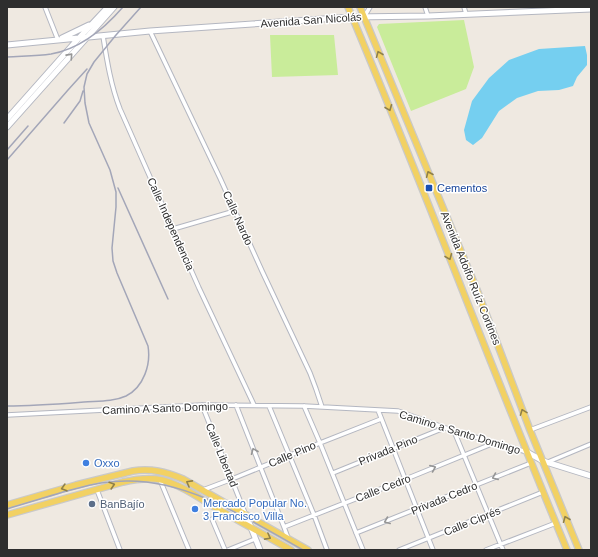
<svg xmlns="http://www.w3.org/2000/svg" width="598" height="557" font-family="Helvetica,sans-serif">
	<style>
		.pitch { fill: #c9ec9a }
		.water { fill: #75cff0 }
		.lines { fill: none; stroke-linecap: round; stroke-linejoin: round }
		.street-casing { stroke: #b4b7c1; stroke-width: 5.5 }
		.secondary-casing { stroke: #b4b7c1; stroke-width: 7 }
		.primary-casing { stroke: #c9c9c9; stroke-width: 8 }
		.street { stroke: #fff; stroke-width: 3.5 }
		.secondary { stroke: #fff; stroke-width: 5 }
		.primary { stroke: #f2d163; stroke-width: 5.5 }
		.rail { stroke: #a3a6b8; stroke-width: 1.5 }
		.oneway { stroke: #908048 }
		.oneway2 { stroke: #969696 }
		.transit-dot { fill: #1a4fb4; stroke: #fff; stroke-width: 1.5 }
		.shop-dot { fill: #3f7fe0; stroke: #fff; stroke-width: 1.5 }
		.service-dot { fill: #5c6f8a; stroke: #fff; stroke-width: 1.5 }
		.labels { text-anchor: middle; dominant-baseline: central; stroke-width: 3; stroke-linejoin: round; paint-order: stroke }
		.street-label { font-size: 11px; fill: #2e2e2e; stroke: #fff }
		.transit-label { font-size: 11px; fill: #164399; stroke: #fff; text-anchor: start }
		.shop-label { font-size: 11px; fill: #366cbe; stroke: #fff; text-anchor: start }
		.service-label { font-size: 11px; fill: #4e5e75; stroke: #fff; text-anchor: start }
	</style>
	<rect width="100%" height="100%" fill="#efe9e1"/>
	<!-- pitch -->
	<path class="pitch" d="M464,20L474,67L466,89L411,111L377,27L379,24Z
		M270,35H334L338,75L272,77Z"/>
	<!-- water -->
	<path class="water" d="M585,46L587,55V65L577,77L573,86L559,90L538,91L517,98L499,111L482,138L473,145L466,140L464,130L472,101L489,78L509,60L539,49Z"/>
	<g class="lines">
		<!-- street casing -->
		<g class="street-casing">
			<path id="street" d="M45,7L58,40
				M425,7L428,16
				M464,7L466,14
				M364,17L370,7
				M150,31L220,178L262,271L310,373L316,389L322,407
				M103,36C107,61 111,86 120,109L199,288L254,405
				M173,229L235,211
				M202,405L245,513
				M236,405L284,527
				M269,406L314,515L327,550
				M304,406L320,443L363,550
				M378,410L433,550
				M7,415L202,405L304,406L398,411L454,431L527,452
				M530,430L591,407
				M454,431L503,550
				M548,462L591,444
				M333,473L444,428
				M160,480L189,550
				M97,490L120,550
				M203,490L232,479L320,443L381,419
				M212,519L225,550
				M356,533L531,463
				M288,538L284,527L406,479L494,443
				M228,550L255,539
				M399,550L543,492
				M486,550L556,523"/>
		</g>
		<!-- secondary casing -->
		<g class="secondary-casing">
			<path id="secondary" d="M62,38L89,25
				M7,45L150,31L352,17L428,16L591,9
				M7,119L78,39L108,7
				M7,127L114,7
				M527,452L543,461L591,476
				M246,515L260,550"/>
		</g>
		<!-- primary casing -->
		<g class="primary-casing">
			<path id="primary" d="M348,7C424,187 492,370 567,550
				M360,7L477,290L530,430L579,550
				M7,505L76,485L133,471C151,468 166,472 183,479L308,550
				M7,515L123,482C136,479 148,477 162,480C180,485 195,495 211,505C238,520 264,535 291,550"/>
		</g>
		<!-- street -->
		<use href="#street" class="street"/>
		<!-- secondary -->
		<use href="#secondary" class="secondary"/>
		<!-- primary -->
		<use href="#primary" class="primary"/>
		<!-- rail -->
		<path class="rail" d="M7,57C21,56 37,56 51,54C80,49 104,29 123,7
			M64,123L80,101L83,91
			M7,150L28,126
			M7,160L68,90L87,69
			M118,188L168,299
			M7,406C33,406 58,404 84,402C98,401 113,402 126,396C144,387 151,364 148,346L117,273L113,261L112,248L116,207V192L110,170L89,123L85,103L84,87L87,74L94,62L116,35L141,7
			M7,509C26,503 44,498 63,492C75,489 88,485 101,483C109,482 118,481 126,481C190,480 249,520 303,550"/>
	</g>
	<!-- one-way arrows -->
	<defs><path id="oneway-chevron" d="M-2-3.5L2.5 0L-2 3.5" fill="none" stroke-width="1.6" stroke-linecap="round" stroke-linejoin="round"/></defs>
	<g class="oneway">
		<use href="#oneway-chevron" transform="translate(379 54) rotate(-112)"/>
		<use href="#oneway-chevron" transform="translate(389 108) rotate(68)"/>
		<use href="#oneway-chevron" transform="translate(429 174) rotate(-113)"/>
		<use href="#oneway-chevron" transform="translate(449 257) rotate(68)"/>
		<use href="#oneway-chevron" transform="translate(523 412) rotate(-111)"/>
		<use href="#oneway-chevron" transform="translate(189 483) rotate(-151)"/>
		<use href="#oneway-chevron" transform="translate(112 485) rotate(-17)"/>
		<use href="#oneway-chevron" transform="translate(64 488) rotate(164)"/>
		<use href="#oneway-chevron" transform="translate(566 519) rotate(-112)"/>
		<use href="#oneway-chevron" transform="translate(268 537) rotate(28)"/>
	</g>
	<g class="oneway2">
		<use href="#oneway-chevron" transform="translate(70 56) rotate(-48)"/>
		<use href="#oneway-chevron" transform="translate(254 451) rotate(-112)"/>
		<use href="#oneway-chevron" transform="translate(433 468) rotate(-22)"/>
		<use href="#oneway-chevron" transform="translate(495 477) rotate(158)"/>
		<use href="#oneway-chevron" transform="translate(387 521) rotate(158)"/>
	</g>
	<!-- markers -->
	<rect class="transit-dot" x="425" y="184" width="8" height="8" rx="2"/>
	<g class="shop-dot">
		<circle cx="86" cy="463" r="4"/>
		<circle cx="195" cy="509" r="4"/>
	</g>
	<circle class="service-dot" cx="92" cy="504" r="4"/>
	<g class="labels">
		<!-- street labels -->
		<g class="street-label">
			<text transform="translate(311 20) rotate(-4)">Avenida San Nicolás</text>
			<text transform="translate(238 218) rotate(66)">Calle Nardo</text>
			<text transform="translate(171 224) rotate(66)">Calle Independencia</text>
			<text transform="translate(471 278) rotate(68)">Avenida Adolfo Ruíz Cortines</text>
			<text transform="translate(165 408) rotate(-2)">Camino A Santo Domingo</text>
			<text transform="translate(460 432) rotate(17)">Camino a Santo Domingo</text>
			<text transform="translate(388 450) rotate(-22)">Privada Pino</text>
			<text transform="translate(292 454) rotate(-23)">Calle Pino</text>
			<text transform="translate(222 455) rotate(68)">Calle Libertad</text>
			<text transform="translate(383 488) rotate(-21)">Calle Cedro</text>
			<text transform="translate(444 498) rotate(-22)">Privada Cedro</text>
			<text transform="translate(472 521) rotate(-22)">Calle Ciprés</text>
		</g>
		<!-- transit labels -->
		<g class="transit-label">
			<text x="437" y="188">Cementos</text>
		</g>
		<!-- shop labels -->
		<g class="shop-label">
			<text x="94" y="463">Oxxo</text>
			<text x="203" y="503">Mercado Popular No.<tspan x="203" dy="13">3 Francisco Villa</tspan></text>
		</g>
		<!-- service labels -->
		<g class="service-label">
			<text x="100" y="504">BanBajío</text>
		</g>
	</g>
	<!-- border -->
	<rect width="598" height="557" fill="none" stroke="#2e2e2e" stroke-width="16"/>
</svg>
